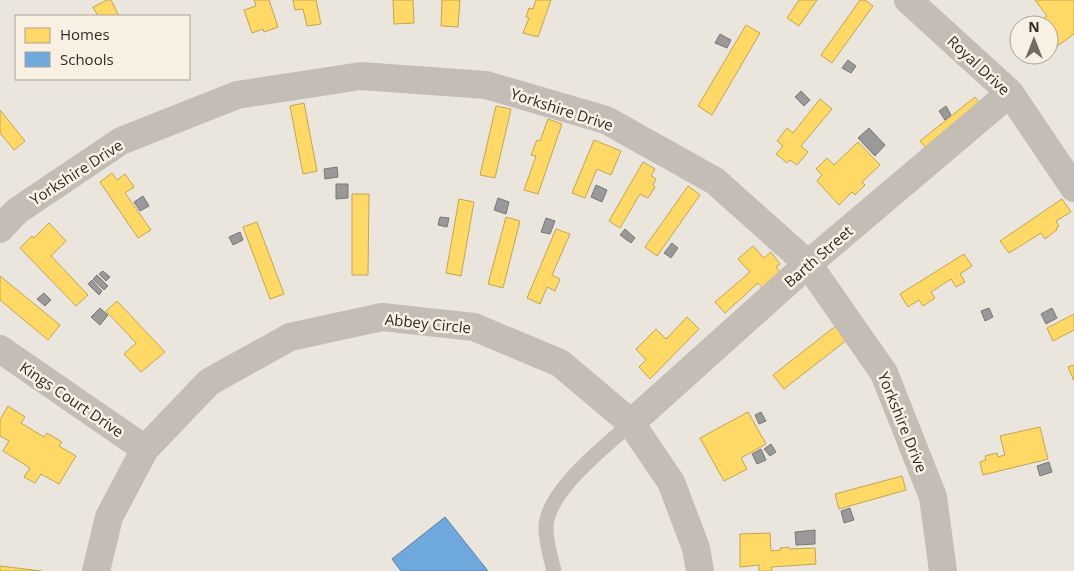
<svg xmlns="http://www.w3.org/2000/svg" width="1074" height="571" font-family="'Open Sans',sans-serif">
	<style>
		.homes { fill: #ffd966; stroke: #c2a552 }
		.schools { fill: #6fa8dc; stroke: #5d82a5 }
		.industry { fill: #999; stroke: #7a7876 }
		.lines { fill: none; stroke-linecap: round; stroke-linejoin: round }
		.lane { stroke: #c3bdb6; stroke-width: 15 }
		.street { stroke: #c3bdb6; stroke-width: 28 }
		.labels { text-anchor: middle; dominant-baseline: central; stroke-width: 5; stroke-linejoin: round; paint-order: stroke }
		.street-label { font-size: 15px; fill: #322b25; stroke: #f8f1e3 }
	</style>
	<rect width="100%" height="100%" fill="#eae6dd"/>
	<!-- homes -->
	<path class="homes" d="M107,0H111L119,16H98L93,7Z
		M254,0H269L278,27L264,32L263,29L252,33L244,10L256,6Z
		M293,0H316L321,24L307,26L303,9L295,10Z
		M393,0H413L414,23L394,24Z
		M442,0H460L458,27L441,26Z
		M536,0H551L538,37L523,33L529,18L526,17L529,8L533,9Z
		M799,0H817L799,26L787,18Z
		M860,0H865L873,6L832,63L821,55Z
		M1035,0H1074V34L1053,49L1049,44V25H1035L1047,16Z
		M746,25L760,33L712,115L698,106Z
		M975,97L984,109L929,152L920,141Z
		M820,99L832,109L801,146L808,152L797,165L790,160L787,163L776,154L783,146L777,141L787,128L793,133Z
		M304,103L317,171L303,174L290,106Z
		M496,106L511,109L495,178L480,175Z
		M0,110L25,141L14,150L0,133Z
		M548,119L562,124L538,194L524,190L536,156L531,155L537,140L540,141Z
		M594,140L621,151L611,175L597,169L585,198L572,193Z
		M858,142L880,165L862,182L865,185L855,195L852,192L839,205L817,181L822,175L816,169L827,158L834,165Z
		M643,162L655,169L651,176L656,179L653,185L655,187L648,198L640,194L620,228L609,221Z
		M112,173L117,180L125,174L134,187L125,193L151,230L138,238L100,182Z
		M688,186L700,195L657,256L645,247Z
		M352,194H369L368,275H352Z
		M459,199L474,202L461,276L446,273Z
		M1062,199L1071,212L1056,221L1059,226L1056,228L1057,230L1045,239L1041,233L1009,253L1000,241Z
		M506,217L520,221L503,288L488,284Z
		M257,222L284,294L270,299L243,227Z
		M49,223L66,241L51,256L88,295L76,306L20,248L32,236L34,238Z
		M556,229L570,234L552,275L560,279L555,291L547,287L540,304L527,298Z
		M753,246L764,258L771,252L780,264L776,267L781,273L764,290L758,283L725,313L715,302L750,272L738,259Z
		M964,254L972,266L960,274L965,282L956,287L951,279L931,292L935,298L923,306L919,300L908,307L900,294Z
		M0,276L60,325L48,340L0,300Z
		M117,301L165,352L141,372L124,354L136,343L106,311Z
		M1074,314V330L1053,341L1047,328Z
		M687,317L699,329L650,379L639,367L646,360L636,349L656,329L666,339Z
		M837,325L848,339L784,389L773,375Z
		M1074,365V381L1068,367Z
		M8,406L25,417L21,423L44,437L47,433L62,442L59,446L76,456L59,484L41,474L35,483L24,477L30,468L3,451L9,441L0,436V420Z
		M748,412L766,444L741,458L747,469L724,481L700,438Z
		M1040,427L1048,459L983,475L980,462L986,460L985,456L997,453L998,457L1005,455L1000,436Z
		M902,476L906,490L839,509L835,494Z
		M770,533L771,551L781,550L780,548L789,547V549L815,548L816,564L771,567L772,571H759V565L740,567V534Z
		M0,566L42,571H0Z"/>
	<!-- schools -->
	<path class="schools" d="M445,517L488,571H401L392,559Z"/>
	<!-- industry -->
	<path class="industry" d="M720,34L731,40L727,48L715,43Z
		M848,60L856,66L851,73L842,68Z
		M801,91L810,100L804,106L795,97Z
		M946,106L951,115L945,120L939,111Z
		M869,128L885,145L875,156L858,138Z
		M337,167L338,177L325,179L324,169Z
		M336,184H348V198L336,199Z
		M596,185L607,190L602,202L591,197Z
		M143,196L149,206L140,211L134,202Z
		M498,198L509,202L506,214L494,210Z
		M440,217L449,218L447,227L438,225Z
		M546,218L555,221L550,234L541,232Z
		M625,229L635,238L631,243L620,235Z
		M240,232L243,240L233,245L229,237Z
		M672,243L678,248L671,258L664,253Z
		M103,271L110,277L106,281L99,274Z
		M97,275L108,286L104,290L93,279Z
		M92,280L102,291L99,295L88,284Z
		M44,293L51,300L45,306L37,299Z
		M100,308L108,315L100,325L91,317Z
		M989,308L993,317L985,321L981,311Z
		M1052,308L1057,318L1046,324L1041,314Z
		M761,412L766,421L759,424L755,415Z
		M771,444L776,452L770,456L764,449Z
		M761,449L766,460L757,464L752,454Z
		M1049,462L1052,472L1040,476L1037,466Z
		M850,508L854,520L844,523L841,511Z
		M815,530V544L796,545L795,532Z"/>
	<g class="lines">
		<!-- lane -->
		<path class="lane" d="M554,571C551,558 546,543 546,529C545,492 605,447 631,423"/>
		<!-- street -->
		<path class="street" d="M908,0L1010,93L1074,188
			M0,229L17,211L121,141L237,95L361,76L486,85L606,120L715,181L808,264L884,373L933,497L943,571
			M0,349L145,449
			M631,423L808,264L1010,93
			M96,571L109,517L145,449L209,382L290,337L382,317L474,327L560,363L631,423L671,482L696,548L700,571"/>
	</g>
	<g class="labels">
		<!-- street labels -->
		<g class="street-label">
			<text transform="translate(979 65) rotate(43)">Royal Drive</text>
			<text transform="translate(562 109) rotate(18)">Yorkshire Drive</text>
			<text transform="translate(76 172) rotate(-33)">Yorkshire Drive</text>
			<text transform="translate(818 256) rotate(-41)">Barth Street</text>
			<text transform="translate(428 323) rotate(6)">Abbey Circle</text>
			<text transform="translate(72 399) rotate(34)">Kings Court Drive</text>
			<text transform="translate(903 422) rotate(68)">Yorkshire Drive</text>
		</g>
	</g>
	<!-- legend -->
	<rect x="15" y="15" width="175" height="65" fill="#f8f1e3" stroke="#a9a297"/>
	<rect x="25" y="28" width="25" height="15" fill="#ffd966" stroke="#a9a297"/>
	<text x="60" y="40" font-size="15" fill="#322b25">Homes</text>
	<rect x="25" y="52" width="25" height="15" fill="#6fa8dc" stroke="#a9a297"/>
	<text x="60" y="65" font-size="15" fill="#322b25">Schools</text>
	<!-- north arrow -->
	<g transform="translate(1034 40)"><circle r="24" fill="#f8f1e3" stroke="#a9a297"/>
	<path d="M0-4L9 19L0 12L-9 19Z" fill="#726c65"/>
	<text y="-8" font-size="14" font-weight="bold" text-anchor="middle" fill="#322b25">N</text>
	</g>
</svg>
